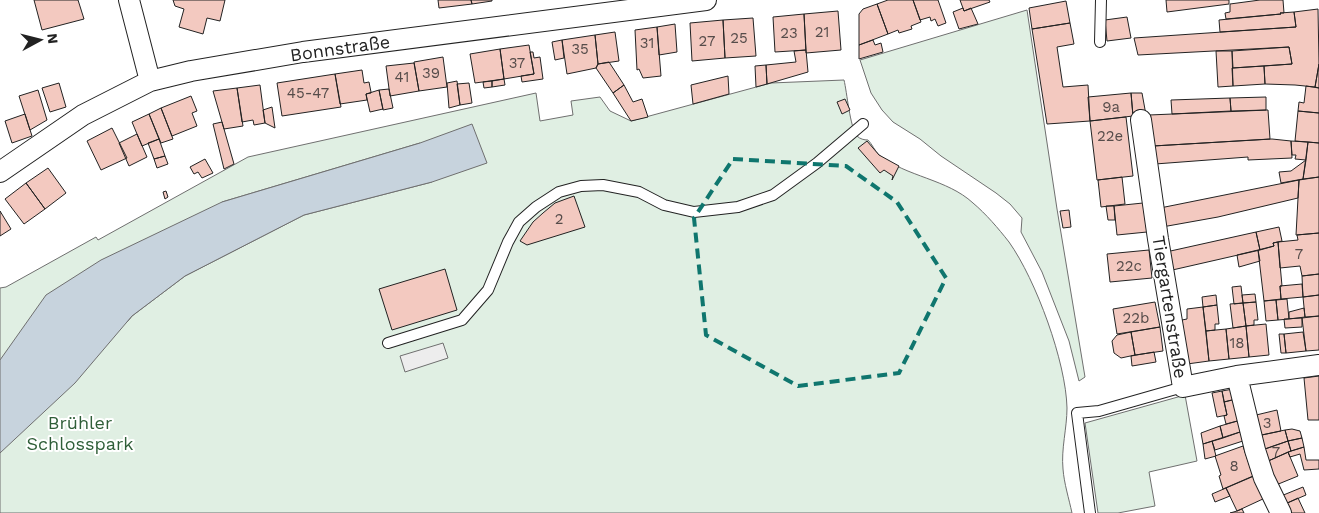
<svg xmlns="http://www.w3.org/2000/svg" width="1319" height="513" font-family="'Work Sans',sans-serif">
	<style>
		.green { fill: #e0efe3; stroke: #6f6f6f; fill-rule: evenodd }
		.parking { fill: #ededed; stroke: #6f6f6f }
		.water { fill: #c7d3dd; stroke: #6f6f6f }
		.building { fill: #f3c9c0; stroke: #222 }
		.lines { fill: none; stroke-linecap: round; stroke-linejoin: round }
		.lane-casing { stroke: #222; stroke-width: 12 }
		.street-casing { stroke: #222; stroke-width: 22 }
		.lane { stroke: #fff; stroke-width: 10 }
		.street { stroke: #fff; stroke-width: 20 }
		.marked { fill: none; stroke: #0f766e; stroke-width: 4; stroke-dasharray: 10 6; stroke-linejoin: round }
		.labels { text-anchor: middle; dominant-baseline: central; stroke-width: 4; stroke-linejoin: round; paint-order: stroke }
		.number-label { font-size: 15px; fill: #564c4a }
		.street-label { font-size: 18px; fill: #222; stroke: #fff }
		.park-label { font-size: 18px; fill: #2f5e38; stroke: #fff }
	</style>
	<rect width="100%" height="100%" fill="#fff"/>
	<!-- green -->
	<path class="green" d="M1027,10L1057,209L1085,377L1079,381L1069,341L1042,272L1021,232L1022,218L1010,204L996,193L941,156L920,139L893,122L882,110L871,93L860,60Z
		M844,80C847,92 850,128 857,136C860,139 864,140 868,140C872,144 875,151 879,155C907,177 947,179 973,203C986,214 998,228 1009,242C1036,280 1066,362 1067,408C1067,428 1061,449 1063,469C1064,483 1069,499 1072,513H0V288L6,287L96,237L98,240L248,157L536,93L540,121L573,115L571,101L600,97L610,111L631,121L771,83ZM420,143L432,182L304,215L185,276L132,316L127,322L222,202Z
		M1185,395L1197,461L1149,472L1155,506L1118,513H1098L1085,423Z"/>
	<!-- parking -->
	<path class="parking" d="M443,343L448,358L405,372L400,356Z"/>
	<!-- water -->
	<path class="water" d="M472,124L487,163L432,182L304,215L185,276L132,316L75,383L0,453V360L46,295L101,260L222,202L420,143Z"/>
	<!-- building -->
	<path class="building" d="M34,0H78L84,19L42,30Z
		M173,0H225L220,21L207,18L203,34L179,27L184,9L175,6Z
		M438,0H471L472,4L439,8Z
		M471,0H492V1L472,4Z
		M888,0H913L921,22L911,26L912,29L899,33L898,30L888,34L877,4Z
		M913,0H938L946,23L938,26L935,19L931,21L930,17L920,20Z
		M960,0H989L990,2L964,11Z
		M1166,0H1229V4L1167,12Z
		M1260,0H1283L1284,13H1280L1281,14L1226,19L1225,13L1230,12V4Z
		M1066,1L1070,23L1032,29L1029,8Z
		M877,4L888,34L859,45V14L863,9Z
		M963,8L964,11L971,8L978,24L959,29L953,12Z
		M1318,9L1319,64L1315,87L1295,85L1265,84L1264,66L1292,64L1289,47L1138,55L1134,38L1296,27L1294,12Z
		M838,11L841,50L806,53L804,14Z
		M1294,12L1296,27L1220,32L1219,20L1281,14L1280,13Z
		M804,14L806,50L775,52L773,17Z
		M1127,17L1131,38L1107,41L1105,20Z
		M753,18L756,56L725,58L723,20Z
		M723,20L725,58L692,61L690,23Z
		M1070,23L1074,44L1057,47L1063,87L1088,85L1090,121L1047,124L1032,29Z
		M675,24L677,52L659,55L657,27Z
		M657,27L661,76L643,78L639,69L637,70L635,30Z
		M615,32L619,61L598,64L595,35Z
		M595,35L598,64L596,68L567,74L562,40Z
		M562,40L564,58L555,60L552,42Z
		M873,40L875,45L881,43L883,52L859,59V45Z
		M529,45L534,74L504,79L500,49Z
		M1289,47L1292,64L1233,68L1232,51Z
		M500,49L504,79L475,83L470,54Z
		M806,50L808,72L767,84L766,65L796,62L794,51Z
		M1216,51H1232L1233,86L1218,87Z
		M530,52H533L534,58L540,57L543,79L522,82L521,76L534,74Z
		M443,57L447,87L419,91L414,62Z
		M609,62L624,85L613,93L596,68L598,64Z
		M414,63L419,91L390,96L386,66Z
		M1319,64V88L1315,87Z
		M766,65L767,84L756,87L755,66Z
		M1264,66L1265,84L1233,86L1232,68Z
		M362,70L364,83L369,82L371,92V93L366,94L367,100L340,104L335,74Z
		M335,74L341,107L282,116L277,83Z
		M728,76L729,94L693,104L691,85Z
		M504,79L505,85L492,87V81Z
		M457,81L460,105L449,108L447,83Z
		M492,81V87L484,88L483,82Z
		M59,83L66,107L50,112L42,88Z
		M469,83L472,103L460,105L457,84Z
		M260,85L265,123L254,125L253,120L242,122L237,88Z
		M624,85L633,102L642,99L648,117L631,121L613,93Z
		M1306,86L1319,88V113L1298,111L1299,102L1304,103Z
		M237,88L243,126L224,129L213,91Z
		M389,89L393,108L383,110L379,90Z
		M38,90L47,120L30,130L19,96Z
		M379,90L383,109L370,112L366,94Z
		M1131,93L1133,116L1090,121L1088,97Z
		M1131,93H1142L1146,115L1133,116Z
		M191,96L197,111L192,113L197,126L172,136L161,108Z
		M1266,97V110L1231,111L1230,98Z
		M1230,98L1231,111L1172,114L1171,100Z
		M845,99L850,110L842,114L837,102Z
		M272,107L275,128L265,123L263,110Z
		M161,108L173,139L161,143L149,114Z
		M1268,110L1270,139L1153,146L1149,115Z
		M1298,111L1319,113V143L1295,141Z
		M25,114L32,136L12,143L5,121Z
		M149,114L159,139L142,146L132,122Z
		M1126,117L1133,176L1097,180L1090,121Z
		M222,122L234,164L224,169L213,124Z
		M112,128L127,158L101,170L87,141Z
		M137,134L147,157L129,166L119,143Z
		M159,139L165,156L154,159L148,143Z
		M1272,139L1291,141L1292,158L1248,160V157L1155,164L1153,146Z
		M867,141L879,155L899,166L892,180L893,176L884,170L880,173L858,148Z
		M1291,141L1308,142L1306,160L1295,159L1296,155H1292Z
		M1308,142L1319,143V177L1303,179Z
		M165,156L168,164L157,168L154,159Z
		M205,159L213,173L202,178L198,172L194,174L190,167Z
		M1306,160L1303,179L1281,183L1279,172L1291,171Z
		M48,168L66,193L45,209L26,183Z
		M1122,177L1125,204L1101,207L1098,180Z
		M1319,177V233L1296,235L1299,180Z
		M1299,180L1298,198L1218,217L1162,227L1160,208Z
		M26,183L45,209L24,224L5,199Z
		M166,191L168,197L165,199L163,192Z
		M574,196L585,227L527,245L520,241L533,222L543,213L555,203Z
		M1143,203L1147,232L1117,235L1114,206Z
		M1106,206H1114L1115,220H1108Z
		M1069,210L1071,227L1063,228L1060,211Z
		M0,211L11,229L0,236Z
		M1279,227L1282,241L1273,243L1274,246L1260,250L1256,232Z
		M1256,232L1260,250L1168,271L1166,252Z
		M1319,233V274L1302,276L1300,266L1280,268L1278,242L1298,240L1297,235Z
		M1278,242L1282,286H1280L1281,299L1264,301L1258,250L1274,246L1273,243Z
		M1149,250L1152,278L1110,282L1107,254Z
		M1258,250L1260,261L1239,267L1237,255Z
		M445,269L457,310L392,330L379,289Z
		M1319,274V295L1303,297L1302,276Z
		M1302,284L1303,297L1281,299L1280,286Z
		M1241,286L1243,303L1234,304L1232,287Z
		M1255,294L1256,302L1243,303L1242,295Z
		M1216,295L1217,305L1203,307L1202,297Z
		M1319,295V316L1305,317L1303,297Z
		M1287,299L1289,319L1278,320L1276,300Z
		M1276,300L1278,320L1266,321L1264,301Z
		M1155,302L1160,327L1117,334L1113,309Z
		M1256,302L1258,320H1254V325L1246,326L1243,303Z
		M1243,303L1246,326L1233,328L1230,304Z
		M1217,305L1219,324H1215V330L1206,331L1203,307Z
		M1203,307L1209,361L1187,364L1182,320L1187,319V309Z
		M1304,308L1305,317L1289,319V312Z
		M1319,316V350L1306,351L1302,318Z
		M1302,318V327L1285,328L1284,319Z
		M1266,324L1269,355L1249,357L1246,326Z
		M1246,326L1249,357L1229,359L1226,329Z
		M1160,327L1163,351L1135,355L1131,332Z
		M1226,329L1229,359L1209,361L1206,331Z
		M1131,332L1135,355L1121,358L1114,353L1112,341L1117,335Z
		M1303,332L1306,351L1286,353L1284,334Z
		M1279,334H1284L1286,353H1281Z
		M1154,352L1156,362L1132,366L1131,356Z
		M1319,376V420H1308L1304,378Z
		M1233,389L1236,399L1224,402L1222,391Z
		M1222,391L1227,415L1217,417L1212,393Z
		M1236,399L1241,420L1226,424L1224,416L1227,415L1224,402Z
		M1277,410L1281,431L1257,436L1252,416Z
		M1241,420L1243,431L1223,438L1220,426Z
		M1220,426L1223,438L1203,444L1201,433Z
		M1292,429L1300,431L1302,438L1288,441L1285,430Z
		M1285,430L1288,441L1262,450L1257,436Z
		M1243,431L1246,440L1215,450L1212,441Z
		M1302,438L1304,447L1291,451L1288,441Z
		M1212,441L1216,456L1205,459L1203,444Z
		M1288,441L1291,451L1266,462L1262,450Z
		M1243,446L1253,476L1223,489L1219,476L1221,475L1215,456Z
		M1304,447L1306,460H1319V469L1304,470L1300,454L1290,457L1288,452Z
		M1288,452L1298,476L1276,485L1266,462Z
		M1254,476L1265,498L1237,511L1226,488Z
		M1303,487L1306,495L1285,504L1281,496Z
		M1226,488L1230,496L1215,502L1212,494Z
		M1298,498L1305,513H1289L1285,504Z
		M1242,509L1244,513H1230L1237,511Z"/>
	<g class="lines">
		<!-- lane casing -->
		<g class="lane-casing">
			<path id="lane" d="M1100,42L1101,0
				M388,343L462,320L488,290L508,242L519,222L536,207L559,192L581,186L603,185L639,192L664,205L694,212L738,207L773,195L817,163L863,124
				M1090,513L1077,413L1099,411L1183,387"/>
		</g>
		<!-- street casing -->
		<g class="street-casing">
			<path id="street" d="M129,0L150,81
				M1141,120L1158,239L1183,387L1237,376L1319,365
				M0,172L83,115L150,81L191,71L303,52L706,0
				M1237,376L1255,450L1264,478L1281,513"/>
		</g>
		<!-- lane -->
		<use href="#lane" class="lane"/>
		<!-- street -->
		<use href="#street" class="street"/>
	</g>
	<!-- marked area -->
	<path class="marked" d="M733,159L846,166L897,202L946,278L899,373L798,386L706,335L694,218Z"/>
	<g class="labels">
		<!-- number labels -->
		<g class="number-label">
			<text x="822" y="32">21</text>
			<text x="789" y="33">23</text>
			<text x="739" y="38">25</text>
			<text x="707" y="41">27</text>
			<text x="647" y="43">31</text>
			<text x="580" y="49">35</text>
			<text x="517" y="63">37</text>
			<text x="431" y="73">39</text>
			<text x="402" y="77">41</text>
			<text x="308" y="93">45-47</text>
			<text x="1111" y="107">9a</text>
			<text x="1110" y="136">22e</text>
			<text x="559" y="219">2</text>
			<text x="1299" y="254">7</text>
			<text x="1129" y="266">22c</text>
			<text x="1136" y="318">22b</text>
			<text x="1237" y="343">18</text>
			<text x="1267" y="423">3</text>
			<text x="1276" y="452">7</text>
			<text x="1234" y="466">8</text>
		</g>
		<!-- street labels -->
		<g class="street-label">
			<text transform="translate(340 48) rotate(-8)">Bonnstraße</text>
			<text transform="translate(1170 307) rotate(81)">Tiergartenstraße</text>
		</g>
		<!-- park labels -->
		<g class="park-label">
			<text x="80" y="422">Brühler<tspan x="80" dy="21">Schlosspark</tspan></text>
		</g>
	</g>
	<!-- north arrow -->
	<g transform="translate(40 40) rotate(83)" stroke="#ffffff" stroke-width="4" paint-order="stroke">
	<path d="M0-4L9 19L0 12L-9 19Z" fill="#222222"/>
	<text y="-8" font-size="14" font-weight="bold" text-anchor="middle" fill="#222222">N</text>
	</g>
</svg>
